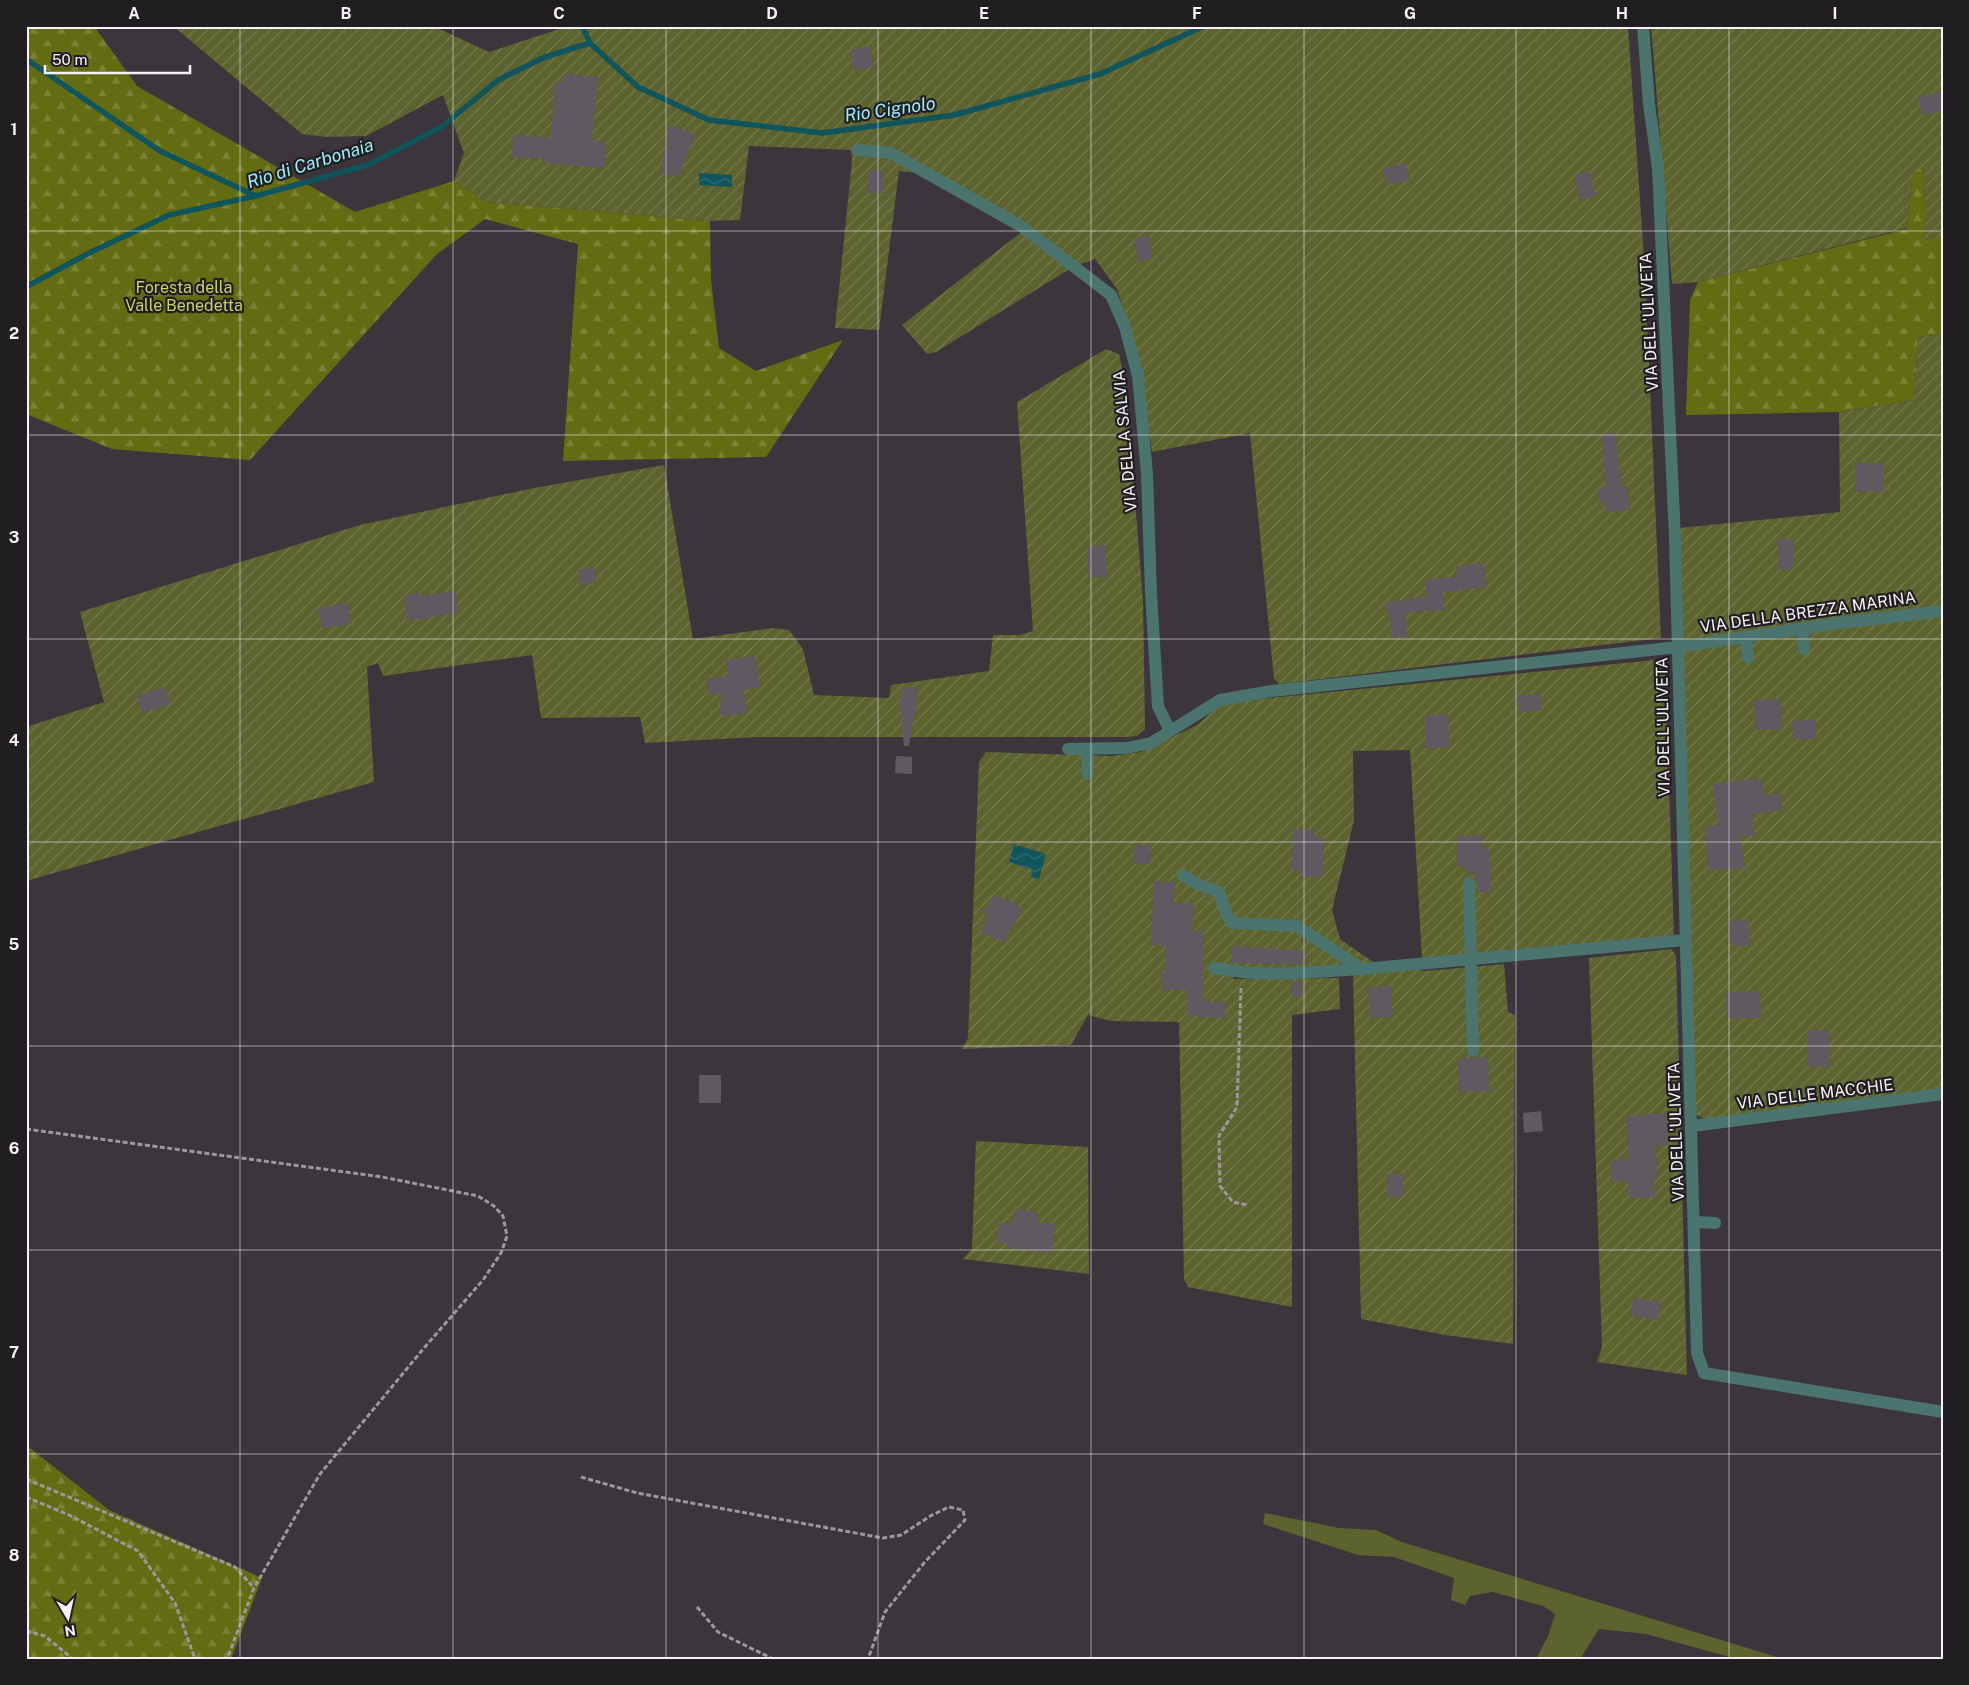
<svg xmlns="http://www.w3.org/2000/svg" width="1969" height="1685" font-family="'Public Sans',sans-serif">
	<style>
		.grass { fill: #5c632f }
		.forest { fill: url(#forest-firs) }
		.garden { fill: url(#garden-furrows) }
		.water { fill: url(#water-waves) }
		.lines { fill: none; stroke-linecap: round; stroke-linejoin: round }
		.stream { stroke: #10545c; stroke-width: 5.5 }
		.building { fill: #605961 }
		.path { stroke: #9e989e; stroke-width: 3; stroke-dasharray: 5 2.5; stroke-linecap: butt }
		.minor { stroke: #4a746d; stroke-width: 12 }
		.grid { fill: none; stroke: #f7f2f7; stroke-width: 1; stroke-opacity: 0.55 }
		.labels { text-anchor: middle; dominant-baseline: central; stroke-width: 4.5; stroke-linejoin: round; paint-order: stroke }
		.park-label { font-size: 16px; fill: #c7d565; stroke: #211e21 }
		.street-label { font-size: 16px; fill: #f7f2f7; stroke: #211e21 }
		.water-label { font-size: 18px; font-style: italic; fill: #99edf9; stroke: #211e21 }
		.neatline { fill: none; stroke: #f7f2f7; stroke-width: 2 }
		.grid-label { font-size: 16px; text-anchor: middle; font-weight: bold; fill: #f7f2f7 }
	</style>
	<defs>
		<pattern id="forest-firs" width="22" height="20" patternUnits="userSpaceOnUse" patternTransform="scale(1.25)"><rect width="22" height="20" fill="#646c13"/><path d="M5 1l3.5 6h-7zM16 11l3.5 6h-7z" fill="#7b8136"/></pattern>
		<pattern id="garden-furrows" width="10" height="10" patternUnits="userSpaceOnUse" patternTransform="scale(1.25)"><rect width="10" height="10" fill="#5c632f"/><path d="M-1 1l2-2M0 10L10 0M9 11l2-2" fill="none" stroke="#747a4e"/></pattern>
		<pattern id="water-waves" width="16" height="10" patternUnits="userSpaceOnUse" patternTransform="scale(1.25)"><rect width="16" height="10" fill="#10545c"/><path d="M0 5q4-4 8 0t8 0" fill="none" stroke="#346d74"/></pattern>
	</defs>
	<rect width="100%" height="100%" fill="#3c353c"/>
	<!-- grass -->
	<path class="grass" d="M1265,1513L1339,1528L1376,1530L1402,1542L1783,1659H1737L1646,1634L1599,1629L1580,1659H1536L1548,1636L1555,1614L1543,1606L1493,1592L1470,1596L1465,1605L1451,1600L1454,1578L1394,1557L1358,1555L1263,1524Z"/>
	<!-- forest -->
	<path class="forest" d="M26,26H94L137,86L355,212L454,181L487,202L710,221L711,280L719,348L756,371L843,340L766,457L563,461L578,244L485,219L437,254L250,460L112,449L26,414Z
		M1923,168L1926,215L1923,240L1943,237V334L1918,337L1914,400L1839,412L1686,415L1690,300L1698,282L1907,229L1913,172Z
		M26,1445L109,1510L262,1578L231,1659H26Z"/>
	<!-- garden -->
	<path class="garden" d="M173,26H433L489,52L569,26H1628L1645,273L1661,638L1280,684L1274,679L1250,433L1152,452L1137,352L1117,289L1095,259L1073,267L936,352L927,354L902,325L1024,230L918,173L899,171L879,330L835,328L852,161L851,150L749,146L740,220L710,221L487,202L454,181L464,153L443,95L366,136L327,137L302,134Z
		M1651,26H1943V237L1923,240L1926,215L1923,168L1913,173L1907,228L1698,282L1672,284Z
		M1943,334V1089L1705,1119L1693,1113L1669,529L1840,512L1839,412L1914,400L1918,337Z
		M1106,349L1119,354L1126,389L1143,600L1145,729L1137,736L1126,737H758L645,743L640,717L541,718L532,655L383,676L378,663L367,667L374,782L26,881V727L104,702L80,612L360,525L534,488L664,465L693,639L773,628L789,630L803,649L814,695L889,698L891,685L989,671L993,635H1020L1033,631L1017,402Z
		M1655,660L1665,664L1674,937L1422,959L1410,750L1353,751L1354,821L1332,910L1340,939L1376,964L1232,972L1233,979L1339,978L1340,1009L1292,1015V1307L1188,1287L1184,1279L1179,1022L1111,1021L1088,1015L1071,1045L962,1049L968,1038L979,762L986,752L1111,756L1141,752L1197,725L1220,705L1250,700Z
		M1671,949L1676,955L1687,1375L1597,1362L1602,1347L1589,958Z
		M1504,964L1508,1012L1515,1015L1513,1344L1445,1335L1361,1319L1353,975L1416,969L1425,971Z
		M976,1141L1088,1147L1089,1274L963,1259L972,1249Z"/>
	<!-- water -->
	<path class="water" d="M699,173L732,175V187L699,185Z
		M1014,844L1046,854L1039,879L1031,877L1033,870L1009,862Z"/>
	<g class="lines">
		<!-- stream -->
		<path class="stream" d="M582,26L590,43L638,87L709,120L823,133L954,115L1100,74L1204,26
			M26,59L160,151L256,196
			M26,287L87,254L169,215L256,196L368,165L443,126L498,80L545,57L590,43"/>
	</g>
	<!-- building -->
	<path class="building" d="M869,46L874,66L855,71L850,51Z
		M564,74L598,77L592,140L607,143L604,168L545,163V159L512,157L513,135L551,138L555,82H563Z
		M1943,91V111L1922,115L1918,97Z
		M669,124L695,134L679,176L661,174Z
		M1405,163L1409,180L1387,185L1383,168Z
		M869,170H884L883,193H868Z
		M1590,171L1596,196L1580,200L1575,175Z
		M1149,236L1153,258L1138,261L1134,239Z
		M1615,433L1622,486H1627L1630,510L1606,512V503H1600L1598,489L1606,488L1602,434Z
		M1855,463H1884V491L1855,492Z
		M1778,539H1794V569L1779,570Z
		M1105,545L1107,577L1089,578L1087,546Z
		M1483,562L1487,586L1443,593L1445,610L1406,613L1407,637H1391L1390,614L1387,615L1386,603L1427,596L1425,580L1458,577L1456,567Z
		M594,567L596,582L580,585L578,570Z
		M456,591L458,613L407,621L404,595L422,593V596Z
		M348,603L351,624L322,628L318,608Z
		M748,657H755L760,687L743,690L748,712L729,716L720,715L721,693L709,695L707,679L729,676L726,660Z
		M165,687L170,704L142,713L137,696Z
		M902,687H917L916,716H914L909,746H904L899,698H902Z
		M1540,694L1542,710L1519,712L1518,695Z
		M1780,699L1782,729L1756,730L1754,700Z
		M1425,715H1448L1450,747L1426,748Z
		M1815,720L1816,739H1794L1792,721Z
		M896,756L912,757V774L895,773Z
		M1750,779H1762L1764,795L1780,794L1782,810L1752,814L1755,835L1740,836L1745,868L1708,870L1705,826L1718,825L1713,784Z
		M1293,829L1316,830L1315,838H1324L1323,877H1302V871H1292Z
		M1482,835L1483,849H1490L1491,892H1477V882L1473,872H1465V866H1457V836Z
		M1135,845H1151L1150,864H1134Z
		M1154,881L1175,882L1174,903H1194L1192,931L1203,932L1204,1001L1226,1002L1225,1018L1188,1016V990H1161V973H1166V945H1151Z
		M993,895L1018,904L1017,907H1022L1014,926L1012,925L1005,942L981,932L987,919L984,918L986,913L980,910H987Z
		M1748,920L1750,946L1735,947V943H1730L1728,921Z
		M1232,946L1305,951L1304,965L1231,963Z
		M1291,981H1303L1302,997H1292Z
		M1391,986L1393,1017L1371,1018L1368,988Z
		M1760,991L1761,1018L1727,1019L1726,992Z
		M1807,1030H1829L1830,1067H1807Z
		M1488,1057L1489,1091L1459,1092L1458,1059Z
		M699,1075H721V1103H699Z
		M1541,1111L1543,1131L1524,1133L1523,1113Z
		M1666,1113L1668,1145L1656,1146L1657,1178H1654L1655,1197L1629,1198L1628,1181H1612L1611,1160L1629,1159L1626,1116Z
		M1387,1174H1403V1197H1387Z
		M1015,1209L1038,1212L1037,1223H1055L1052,1253L1008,1248L1009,1244L997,1243L999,1223L1011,1224V1222H1014Z
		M1633,1298L1661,1302L1658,1320L1631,1316Z"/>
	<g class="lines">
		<!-- path -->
		<path class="path" d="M1241,988L1237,1107L1219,1136L1220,1186L1233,1202L1247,1205
			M26,1129L382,1177L478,1196L494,1206L503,1216L507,1236L501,1253L483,1280L424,1348L320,1474L254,1588L227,1659
			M581,1477L637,1493L883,1538L901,1535L932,1515L949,1507L963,1510L965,1520L924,1563L885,1612L868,1659
			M26,1479L235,1567L254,1588
			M26,1497L69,1515L138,1551L175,1603L195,1659
			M697,1607L718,1632L773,1659
			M26,1631L45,1636L73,1659"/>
		<!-- minor -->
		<path class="minor" d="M1643,26L1649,104L1658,169L1675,539L1697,1353L1704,1373L1943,1412
			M857,150L891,153L1021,226L1111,295L1125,327L1138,376L1147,474L1151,593L1158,706L1170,731
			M1802,628L1804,649
			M1746,637L1748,657
			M1068,749L1127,748L1151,743L1220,700L1272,691L1678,647L1839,623L1943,611
			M1088,774V749
			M1183,875L1195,883L1219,892L1227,915L1232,923L1297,926L1362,969L1685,940
			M1469,883L1473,1051
			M1214,968C1263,978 1313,972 1362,969
			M1810,1095L1811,1111
			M1692,1126L1943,1094
			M1695,1222L1715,1223"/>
	</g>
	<!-- grid -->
	<path class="grid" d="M240,26V1659M453,26V1659M666,26V1659M878,26V1659M1091,26V1659M1304,26V1659M1516,26V1659M1729,26V1659M26,231H1943M26,435H1943M26,639H1943M26,842H1943M26,1046H1943M26,1250H1943M26,1454H1943"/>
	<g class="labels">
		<!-- park labels -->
		<g class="park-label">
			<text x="184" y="287">Foresta della<tspan x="184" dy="18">Valle Benedetta</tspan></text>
		</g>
		<!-- street labels -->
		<g class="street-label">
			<text transform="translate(1649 322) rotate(-93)">VIA DELL'ULIVETA</text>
			<text transform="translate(1125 441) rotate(-95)">VIA DELLA SALVIA</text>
			<text transform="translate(1808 612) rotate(-8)">VIA DELLA BREZZA MARINA</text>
			<text transform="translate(1663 727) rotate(-91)">VIA DELL'ULIVETA</text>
			<text transform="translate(1815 1094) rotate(-7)">VIA DELLE MACCHIE</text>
			<text transform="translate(1676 1132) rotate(-92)">VIA DELL'ULIVETA</text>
		</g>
		<!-- water labels -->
		<g class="water-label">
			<text transform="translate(890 109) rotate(-8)">Rio Cignolo</text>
			<text transform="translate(310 163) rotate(-17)">Rio di Carbonaia</text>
		</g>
	</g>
	<!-- border -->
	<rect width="1969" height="1685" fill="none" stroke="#211e21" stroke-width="55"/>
	<!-- north arrow -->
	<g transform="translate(68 1618) rotate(171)" stroke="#211e21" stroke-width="4" paint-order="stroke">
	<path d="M0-4L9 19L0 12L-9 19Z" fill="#f7f2f7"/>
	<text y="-8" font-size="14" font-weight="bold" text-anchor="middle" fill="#f7f2f7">N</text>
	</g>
	<!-- scale -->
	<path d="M45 65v8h145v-8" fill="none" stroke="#f7f2f7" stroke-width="2.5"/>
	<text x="52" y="65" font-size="15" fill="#f7f2f7" stroke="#211e21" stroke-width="4" paint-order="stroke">50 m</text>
	<rect x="28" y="28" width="1914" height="1630" class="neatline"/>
	<g class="grid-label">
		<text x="134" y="19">A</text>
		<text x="346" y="19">B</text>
		<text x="559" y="19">C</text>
		<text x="772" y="19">D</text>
		<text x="984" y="19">E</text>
		<text x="1197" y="19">F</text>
		<text x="1410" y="19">G</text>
		<text x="1622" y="19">H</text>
		<text x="1835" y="19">I</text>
		<text x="14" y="135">1</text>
		<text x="14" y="339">2</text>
		<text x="14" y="543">3</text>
		<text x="14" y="746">4</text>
		<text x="14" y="950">5</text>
		<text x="14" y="1154">6</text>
		<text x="14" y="1358">7</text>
		<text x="14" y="1561">8</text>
	</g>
</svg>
